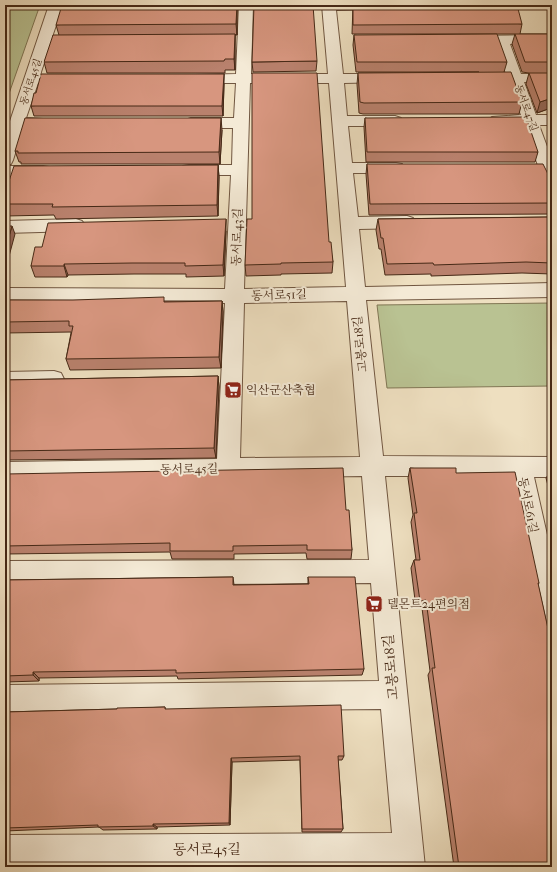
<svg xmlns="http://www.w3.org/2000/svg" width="557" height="872" font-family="'IM FELL French Canon','Noto Serif KR',serif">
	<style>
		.green { fill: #b9c292; stroke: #807654 }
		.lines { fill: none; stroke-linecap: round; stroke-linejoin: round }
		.street-casing { stroke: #705640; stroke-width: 2 }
		.street { fill: #f4ead6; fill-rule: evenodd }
		.wall { fill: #b9816d; stroke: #462916 }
		.shaded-wall { fill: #966959; stroke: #462916 }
		.building { fill: #d7967f; stroke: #462916 }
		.labels { text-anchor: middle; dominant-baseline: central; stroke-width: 4; stroke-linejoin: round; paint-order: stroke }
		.far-street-label { font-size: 10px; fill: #462916; stroke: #f4ead6 }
		.street-label { font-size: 12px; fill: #462916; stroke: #f4ead6 }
		.poi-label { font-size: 12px; fill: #462916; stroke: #f4ead6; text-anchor: start }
		.near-street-label { font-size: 14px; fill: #462916; stroke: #f4ead6 }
	</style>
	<rect width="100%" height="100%" fill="#eedfc0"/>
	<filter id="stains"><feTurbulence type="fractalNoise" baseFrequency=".005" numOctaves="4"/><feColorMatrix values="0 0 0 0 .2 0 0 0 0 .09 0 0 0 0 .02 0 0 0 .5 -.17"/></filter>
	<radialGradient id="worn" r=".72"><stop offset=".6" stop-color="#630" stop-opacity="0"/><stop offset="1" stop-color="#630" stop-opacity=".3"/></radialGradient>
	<!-- green -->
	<path class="green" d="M5,5H40L5,105Z
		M552,303V386L387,388L377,305Z"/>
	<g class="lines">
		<!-- street casing -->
		<g class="street-casing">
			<path id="street" d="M49,5H96L98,7L96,10L91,11H61L52,37L87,38L89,41L87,44L82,45H50L40,75L74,76L76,79L74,82L38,83L26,118L60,120L62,123L60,126L23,128L13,160L11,164L5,165V136Z
				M239,5H253L251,74H328L322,5H389L387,8L382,9L336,10L343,74H387L392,75L394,78L392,81L387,82L344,83L347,116H395L401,118L403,121L401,124L395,126H348L352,163H396L402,164L404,168L402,172L396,173H353L358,217L407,216L413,218L416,222L413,226L407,228L359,229L365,287L552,283V297L366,300L383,456L552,457V477H534L552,557V624L543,621L539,612L511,476H385L425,867H395L394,863L5,865V835L392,833L381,709L5,713V685L379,681L371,583L5,585V561L369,560L362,476L5,482V462L217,459L225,303L5,302V288L225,289L231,175H189L183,174L181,170L183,166L189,165H232L233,128H191L185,126L183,123L185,120L191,118H234L236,83H195L190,82L188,79L190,76L195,75L236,74ZM250,83H329L346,287L244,289ZM347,301L360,457L240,458L244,303Z
				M552,35V43L510,44L521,74H552V82H524L536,115H552V125H539L552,160V188L546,187L544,183L524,125L492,123L489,120L492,117L521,115L509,82L478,81L476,78L478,75L506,74L496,44L464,43L462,40L464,37L469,36Z
				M5,166H43L49,167L51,171L49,175L43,176H5Z
				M76,219L82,221L85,225L82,229L76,231L5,233V221Z
				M54,371L61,373L64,379L61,385L54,387L5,388V372Z"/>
		</g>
		<!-- street -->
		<use href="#street" class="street"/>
	</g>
	<!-- wall -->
	<path class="wall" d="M237,5V35H235V70H225V73H47L44,62L59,35L56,25Z
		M353,5L522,24L520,34H552V114H550L548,109L537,113L526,84L529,73L522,72L512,44L515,34H352Z
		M354,35L507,62L504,72L522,102L519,114H363L359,113L357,84L358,73L479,72H356L353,45Z
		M317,61L316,71L253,72L252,62Z
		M224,84L223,116H34L31,106Z
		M365,118L538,152L535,162H366L364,127Z
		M222,130L220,164H21V162H19L15,151Z
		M367,164L552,203V214L369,215L366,174Z
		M218,165L219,177L218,216L56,219L54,215L5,216V191Z
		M552,217V274L522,273L431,276V274L385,275L381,249H379L376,230L378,219Z
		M226,231L224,276L186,277V274H134L68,275L67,277H35L31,266L42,247Z
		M329,242L333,262L332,273L281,274V275L246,276L245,265Z
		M5,300L165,301H222L223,312L221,368L70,370L66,359L71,333V332L5,333Z
		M218,376L219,387L216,458L5,460V380Z
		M410,468L456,473L539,583L538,585L552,647V867H454L428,675L430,671L422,608H416L411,568L414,560H416L411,522L413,515L408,478Z
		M552,469V501L546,478Z
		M5,474L346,510L352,550L351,559H307L306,553L234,554V559H172L170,552L5,554Z
		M233,577L234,585L308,584V577L364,669L362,675L178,679L177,676L39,678V681L5,682V580Z
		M165,707V709L344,756L342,760H338L343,829L341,832H302L300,760L232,762L230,825L157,827V829L103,830L99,827L5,831V712L117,709Z"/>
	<!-- shaded-wall -->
	<path class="shaded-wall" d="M237,5V35L236,24Z
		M235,34V70L234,59Z
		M224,74V84L223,116L222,106Z
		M552,98L548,109L537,113L540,102Z
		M221,118L222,130L220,164L219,152Z
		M218,165L219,177L218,216L217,205Z
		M226,219V231L224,276L223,265Z
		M12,226L15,234L5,271V250Z
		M64,264L68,275L67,277L64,266Z
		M222,301L223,312L221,368L219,357Z
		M218,376L219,387L216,458L214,448Z
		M33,672L39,678V681L33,675Z
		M231,758L232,762L230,825L229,823Z
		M153,824L157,827V829L153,826Z"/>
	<!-- building -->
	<path class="building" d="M62,5H237L236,24L56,25Z
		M254,5H313L317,61L252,62Z
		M353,5H517L522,24L353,25Z
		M235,34L234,59H225L224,61L44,62L53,35Z
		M497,34L507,62H357L354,35Z
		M515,34H552V62H525Z
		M511,72L522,102L364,103L360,102L358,73Z
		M252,73H317L329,242H331L333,262L281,263V264L245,265L247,219H252Z
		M529,73H552V98L540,102Z
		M41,74H224L222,106H31L34,93H36Z
		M526,117L538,152H367L365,118Z
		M25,118H221L219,152L18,153V151H15Z
		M367,164H543L550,178L552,186V203L370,204Z
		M218,165L217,205L52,207L53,204H5V191L6,187H7L14,166Z
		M552,217V263L526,262L434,265L433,263L387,264L383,238H381L378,219Z
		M226,219L223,265L185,266V263H132L64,264V266H31L35,247H42L48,223Z
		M5,226H12L5,250Z
		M164,297V302L222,301L219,357L66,359L73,326H69V321L5,322V300H73Z
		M218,376L214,448L5,451V380Z
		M343,468L346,510H349L352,550H307V545L233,546V551H170V543L5,546V474Z
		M410,468H456V473L515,472L539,583H538L552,647V651H551L552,654V867H459L432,668H435L426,600L420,601L414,560H420L414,513H417Z
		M233,577V585L309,584L308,577H355L364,669L176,673V670L33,672V675L5,676V580Z
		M341,705L344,756H338L343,829H302L300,756L231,758L229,823L153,824V826L98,827V825L5,828V712L117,709V708L165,707V709Z"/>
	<!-- icons -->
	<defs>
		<g id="supermarket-square" transform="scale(0.9)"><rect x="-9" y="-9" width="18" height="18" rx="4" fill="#8f2418" stroke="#f4ead6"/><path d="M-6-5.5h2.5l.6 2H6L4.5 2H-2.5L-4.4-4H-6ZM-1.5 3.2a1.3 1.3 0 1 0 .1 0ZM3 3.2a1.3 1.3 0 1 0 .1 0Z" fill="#fff"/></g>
	</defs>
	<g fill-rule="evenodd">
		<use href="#supermarket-square" x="233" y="390"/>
		<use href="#supermarket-square" x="374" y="604"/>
	</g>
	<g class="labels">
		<!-- far-street labels -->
		<g class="far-street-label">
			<text transform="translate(31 82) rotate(-72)">동서로45길</text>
			<text transform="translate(526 108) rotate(70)">동서로47길</text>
		</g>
		<!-- street labels -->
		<g class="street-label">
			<text transform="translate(237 237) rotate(-88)">동서로43길</text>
			<text transform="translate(279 295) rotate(-2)">동서로51길</text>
			<text transform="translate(360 344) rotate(-96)">고봉로18길</text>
			<text transform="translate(189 469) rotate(-1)">동서로45길</text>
			<text transform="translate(528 505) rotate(78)">동서로61길</text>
		</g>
		<!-- poi labels -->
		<g class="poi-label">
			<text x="246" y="390">익산군산축협</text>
			<text x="387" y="604">델몬트24편의점</text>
		</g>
		<!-- near-street labels -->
		<g class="near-street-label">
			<text transform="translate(391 667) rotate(-95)">고봉로18길</text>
			<text x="207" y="849">동서로45길</text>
		</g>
	</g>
	<!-- margin -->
	<rect width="557" height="872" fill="none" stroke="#eedfc0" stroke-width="20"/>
	<rect x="6" y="6" width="545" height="860" fill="none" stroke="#462916" stroke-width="2"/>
	<rect x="10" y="10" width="537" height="852" fill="none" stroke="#462916"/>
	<rect width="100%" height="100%" filter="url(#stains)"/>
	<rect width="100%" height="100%" fill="url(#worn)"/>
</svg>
